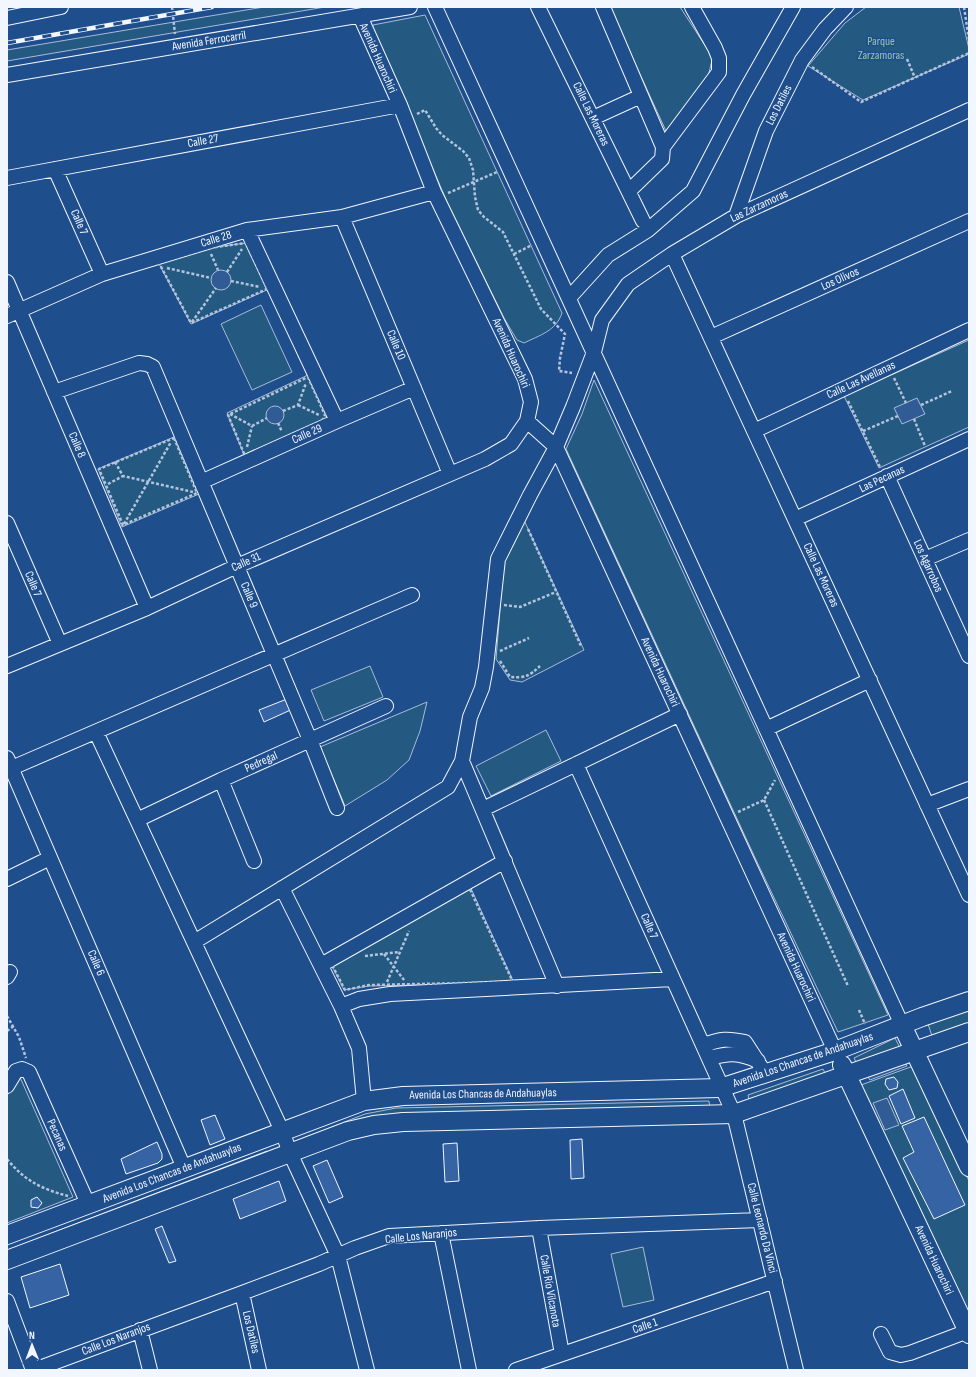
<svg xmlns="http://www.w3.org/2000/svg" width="976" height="1377" font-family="'Sofia Sans Condensed',sans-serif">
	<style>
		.green { fill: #245a82; stroke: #a8bbd7 }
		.parking { fill: #305b95; stroke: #a8bbd7 }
		.building { fill: #3563a3; stroke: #f2f6ff }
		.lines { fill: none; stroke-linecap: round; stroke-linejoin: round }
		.minor-casing { stroke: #f2f6ff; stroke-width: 16 }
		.major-casing { stroke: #f2f6ff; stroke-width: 20 }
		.path { stroke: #b3c4dc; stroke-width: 2.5; stroke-dasharray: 3 2; stroke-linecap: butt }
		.minor { stroke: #1f4e8c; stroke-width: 14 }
		.major { stroke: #1f4e8c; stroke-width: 18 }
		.rail-casing { stroke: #f2f6ff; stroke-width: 4.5 }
		.rail { stroke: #1f4e8c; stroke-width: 3; stroke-dasharray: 9; stroke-linecap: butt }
		.labels { text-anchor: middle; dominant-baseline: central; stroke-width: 3; stroke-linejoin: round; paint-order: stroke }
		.street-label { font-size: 12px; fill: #f2f6ff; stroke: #1f4e8c }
		.park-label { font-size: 12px; fill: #97c8a6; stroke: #1f4e8c }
	</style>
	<rect width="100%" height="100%" fill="#1f4e8c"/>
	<!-- green -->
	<path class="green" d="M264,7H325L7,61V50Z
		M609,7H680L710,53L712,60L708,77L666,131Z
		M866,7H959L969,49V54L863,100L808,66L845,23Z
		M425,15L562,313C556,331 540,335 524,343L517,340L504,318L448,204L373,31V25Z
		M246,243L269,289L191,324L158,262L209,248Z
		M261,305L292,372L252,390L221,324Z
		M969,340V427L879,468L844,396Z
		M308,375L327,416L325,421L245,457L227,413Z
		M594,380L888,1015L838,1032L757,862L566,449L582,414Z
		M174,437L199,494L122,527L98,469Z
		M523,518L584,650L522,682L510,680L496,659L504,560Z
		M370,666L383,697L324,721L311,690Z
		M427,702L420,731L409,760L387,780L345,806L320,747Z
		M546,730L561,761L491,796L476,766Z
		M469,884L514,983L369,986L344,990L331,964Z
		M969,1009V1026L933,1039L928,1024Z
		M895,1038L900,1048L856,1062L854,1058Z
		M916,1065L969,1181V1319L861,1085Z
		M823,1069L825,1073L749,1100L748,1095Z
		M19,1075L73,1197L7,1223V1095Z
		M709,1101L710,1109L383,1118L305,1143L303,1138L365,1114L396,1108Z
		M267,1151L269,1156L7,1255V1250Z
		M643,1247L654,1300L623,1307L611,1254Z"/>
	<!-- parking -->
	<path class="parking" d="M211 280a10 10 0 1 1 20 0a10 10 0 1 1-20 0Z
		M917,398L925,414L902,424L894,408Z
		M266 415a9 9 0 1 1 18 0a9 9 0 1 1-18 0Z
		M906,1063L907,1066L870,1080L868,1077Z
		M887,1098L899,1125L885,1130L873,1103Z"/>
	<!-- building -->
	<path class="building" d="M292,697L295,708L264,722L259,710Z
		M894,1077L898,1082L897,1088L889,1090L885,1084L886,1079Z
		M903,1089L915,1118L901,1124L889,1096Z
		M215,1115L225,1139L210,1145L201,1120Z
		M924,1117L965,1205L934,1219L903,1158L914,1152L902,1126Z
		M582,1139L584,1178L571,1179L570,1140Z
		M157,1142L162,1154V1159L158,1163L126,1174L121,1159Z
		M457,1143L459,1181L445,1182L443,1144Z
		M327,1160L343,1197L329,1203L313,1166Z
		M279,1181L286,1201L240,1219L233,1199Z
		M37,1197L42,1203L38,1208L31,1207V1200Z
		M162,1226L176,1261L169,1263L155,1229Z
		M60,1264L69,1295L30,1308L21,1277Z"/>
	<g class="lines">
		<!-- minor casing -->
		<g class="minor-casing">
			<path id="minor" d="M435,7L902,1025
				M538,7L643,221
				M603,7L663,147L719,72V58L715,48L692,7
				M360,16L400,105L434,192L525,379L531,402L527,421L556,447L835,1051
				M7,18L61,7
				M7,75L410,7
				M593,118L641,96
				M55,169L102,274
				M7,178L400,105
				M629,191L662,159L663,147
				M736,216L766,131L802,60L825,29L846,7
				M342,217L450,474
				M247,230L337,421
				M672,254L969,895
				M7,282L147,608
				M569,298L608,255L648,230L693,191L743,95L793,7
				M7,316L102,274L247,230L342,217L434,192
				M711,337L969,221
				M54,392L139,363L147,364L153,367L310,740L337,808
				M754,431L969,330
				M887,476L969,656
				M201,482L337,421L414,388
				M795,519L969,439
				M7,523L60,644
				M925,559L969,540
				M7,666L147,608L237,566L485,459L511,444L527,421
				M766,729L870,680
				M96,732L282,1131L290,1153L338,1256L367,1370
				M7,758L184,1168
				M462,761L557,986
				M576,764L734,1114L796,1370
				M7,770L412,595
				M221,780L254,861
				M927,805L969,789
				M483,809L680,714
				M137,820L221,780L386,706
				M7,879L50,858
				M282,888L341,1006L359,1048L364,1101
				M194,942L448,787L462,761L470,717L482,688L486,667L498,559L530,495L556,447L573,407L594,352L602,320L628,284L672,254L736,216L969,110
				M321,965L505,861
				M7,977L10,972
				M341,1006L359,999L390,994L673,979
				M703,1045C721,1039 727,1038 745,1042L765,1073
				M709,1058C729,1053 738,1052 758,1061
				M7,1086L16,1071L22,1069L29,1072L88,1204
				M539,1228L562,1354
				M441,1233L469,1370
				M242,1293L259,1370
				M7,1301L33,1370
				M140,1330L150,1370
				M881,1334L890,1352L901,1355L910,1353L968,1331
				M34,1370L242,1293L319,1264L355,1248L389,1236L539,1228L760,1220
				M516,1370L775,1281"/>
		</g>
		<!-- major casing -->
		<g class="major-casing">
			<path id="major" d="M902,1025L969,1167
				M842,1065L969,1334
				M7,1235L364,1101L403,1096L720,1088L835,1051L922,1017L969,1001
				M7,1260L348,1131L374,1125L403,1122L734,1114L969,1032"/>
		</g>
		<!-- path -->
		<path class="path" d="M172,7L175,34
			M964,7L969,40
			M907,59L915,78
			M812,67L861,102L969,53
			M417,114L425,110L436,128L442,135L463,151L469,158L473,170L475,197L478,210L484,217L503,232L541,309L565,334L560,358L559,371L572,373
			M448,193L497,172
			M246,243L248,246L267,289L191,323L159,263L209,248Z
			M211,254L218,270
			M514,254L532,245
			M167,268L211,278
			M227,272L242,249
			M231,281L260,287
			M192,322L216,288
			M308,377L325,415L322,421L245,456L228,415Z
			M894,378L906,403
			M848,401L880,467
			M298,405L319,415
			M921,405L952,391
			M283,411L298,405L306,383
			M230,414L252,426
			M914,419L925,446
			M278,423L282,432
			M252,426L267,418
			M863,431L898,416
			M174,438L197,493L123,525L99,469Z
			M247,447L252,426
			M115,462L123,476L193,492
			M108,484L123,476
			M124,524L171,442
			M528,529L581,646
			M504,605L520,607L556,592
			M500,651L529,638
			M500,661L510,677C526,678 529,676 540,666
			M764,800L848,986
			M738,812L764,800L775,780
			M468,885L513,982L369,985L345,990L332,965Z
			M384,954L404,980
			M365,956L399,952
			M387,982L409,931
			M859,1010L865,1024
			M7,1016L19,1037L26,1058
			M7,1031L14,1026
			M7,1159C24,1180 41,1189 68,1196"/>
		<!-- minor -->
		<use href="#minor" class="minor"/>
		<!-- major -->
		<use href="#major" class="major"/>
		<!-- rail casing -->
		<g class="rail-casing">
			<path id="rail" d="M7,43L212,7"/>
		</g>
		<!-- rail -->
		<use href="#rail" class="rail"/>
	</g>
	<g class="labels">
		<!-- street labels -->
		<g class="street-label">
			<text transform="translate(209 41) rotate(-9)">Avenida Ferrocarril</text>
			<text transform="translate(378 58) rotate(66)">Avenida Huarochiri</text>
			<text transform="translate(779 105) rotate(-63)">Los Datiles</text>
			<text transform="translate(591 114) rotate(64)">Calle Las Moreras</text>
			<text transform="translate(203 141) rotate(-10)">Calle 27</text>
			<text transform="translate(759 206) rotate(-25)">Las Zarzamoras</text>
			<text transform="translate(79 222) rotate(66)">Calle 7</text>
			<text transform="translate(216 239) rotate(-17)">Calle 28</text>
			<text transform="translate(840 279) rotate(-24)">Los Olivos</text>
			<text transform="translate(396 345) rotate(67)">Calle 10</text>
			<text transform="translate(511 353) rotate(66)">Avenida Huarochiri</text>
			<text transform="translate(861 380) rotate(-25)">Calle Las Avellanas</text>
			<text transform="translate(307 434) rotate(-24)">Calle 29</text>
			<text transform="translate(77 445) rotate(67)">Calle 8</text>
			<text transform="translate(882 479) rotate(-25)">Las Pecanas</text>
			<text transform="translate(246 562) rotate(-24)">Calle 31</text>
			<text transform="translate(928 566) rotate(66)">Los Agarrobos</text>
			<text transform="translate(821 575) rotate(65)">Calle Las Moreras</text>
			<text transform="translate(33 584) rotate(67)">Calle 7</text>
			<text transform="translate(249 595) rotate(67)">Calle 9</text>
			<text transform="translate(660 672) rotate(65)">Avenida Huarochiri</text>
			<text transform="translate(261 762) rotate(-24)">Pedregal</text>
			<text transform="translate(649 926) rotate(66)">Calle 7</text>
			<text transform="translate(96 963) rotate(67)">Calle 6</text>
			<text transform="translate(796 967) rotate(65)">Avenida Huarochiri</text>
			<text transform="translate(803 1060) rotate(-19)">Avenida Los Chancas de Andahuaylas</text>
			<text transform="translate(483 1094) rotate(-1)">Avenida Los Chancas de Andahuaylas</text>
			<text transform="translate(57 1135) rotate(66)">Pecanas</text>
			<text transform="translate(172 1173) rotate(-21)">Avenida Los Chancas de Andahuaylas</text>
			<text transform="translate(762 1228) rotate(76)">Calle Leonardo Da Vinci</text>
			<text transform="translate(421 1236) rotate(-6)">Calle Los Naranjos</text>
			<text transform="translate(934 1260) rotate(65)">Avenida Huarochiri</text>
			<text transform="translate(550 1291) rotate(80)">Calle Río Vilcanota</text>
			<text transform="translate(645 1326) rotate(-19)">Calle 1</text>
			<text transform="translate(251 1332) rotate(77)">Los Datiles</text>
			<text transform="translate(116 1339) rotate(-21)">Calle Los Naranjos</text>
		</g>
		<!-- park labels -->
		<g class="park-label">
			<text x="881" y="41">Parque<tspan x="881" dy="14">Zarzamoras</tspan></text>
		</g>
	</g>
	<!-- border -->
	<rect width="976" height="1377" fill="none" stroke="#f2f6ff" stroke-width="16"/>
	<!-- north arrow -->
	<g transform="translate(32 1345) rotate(359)" stroke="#1f4e8c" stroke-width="3" paint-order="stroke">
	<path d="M0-3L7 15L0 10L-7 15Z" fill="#f2f6ff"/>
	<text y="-6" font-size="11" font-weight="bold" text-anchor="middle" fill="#f2f6ff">N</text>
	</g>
</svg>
